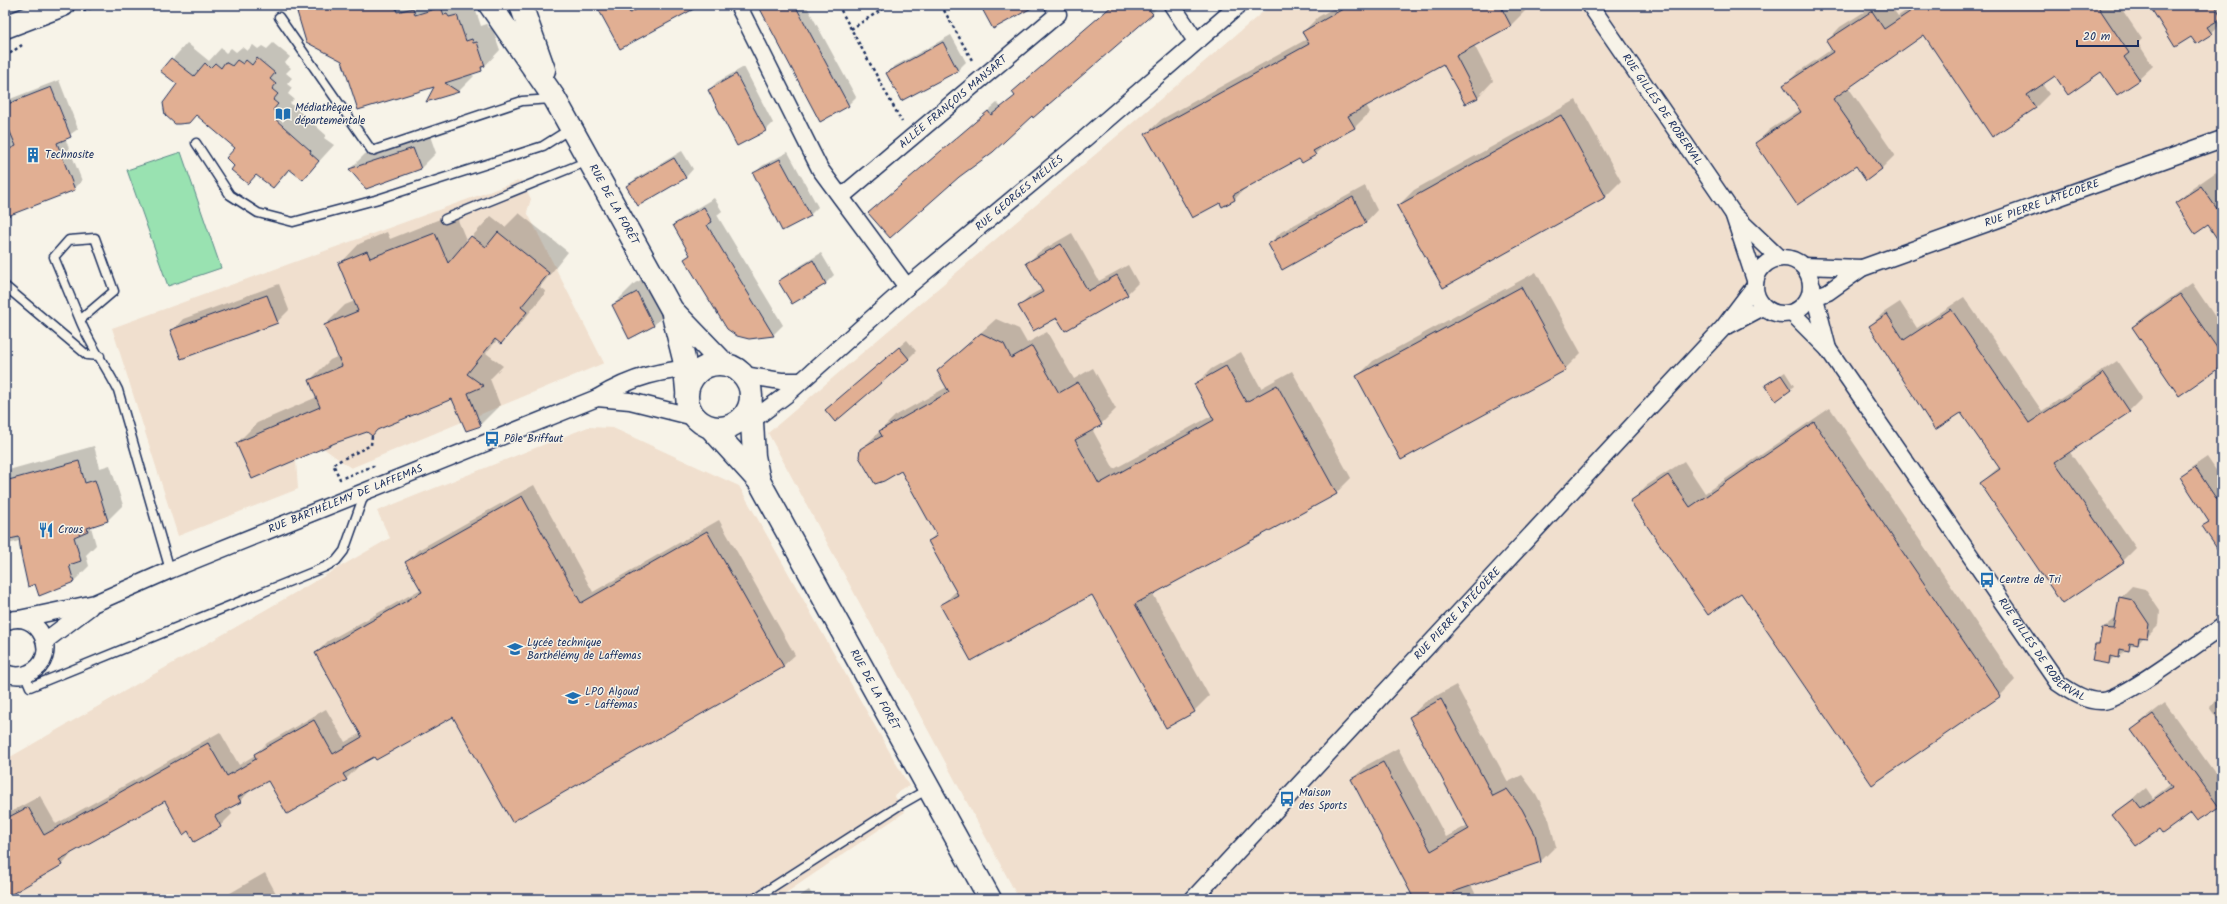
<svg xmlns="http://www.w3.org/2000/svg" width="2227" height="904" font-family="Kalam,sans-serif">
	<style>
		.built { fill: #f0dfce }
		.green { fill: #99e2b1; stroke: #5a8888 }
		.shadow { fill: #0003 }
		.building { fill: #e1af93; stroke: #1b2f5e }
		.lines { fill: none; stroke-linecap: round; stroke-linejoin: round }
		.lane-casing { stroke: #1b2f5e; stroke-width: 11 }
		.street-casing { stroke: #1b2f5e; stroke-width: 19 }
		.secondary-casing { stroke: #1b2f5e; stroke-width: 25 }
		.primary-casing { stroke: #1b2f5e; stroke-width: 25 }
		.path { stroke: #1b2f5e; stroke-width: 2.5; stroke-dasharray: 3 3; stroke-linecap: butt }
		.lane { stroke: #f7f3e8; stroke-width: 8 }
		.street { stroke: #f7f3e8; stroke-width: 16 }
		.secondary { stroke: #f7f3e8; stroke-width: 22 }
		.primary { stroke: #f7f3e8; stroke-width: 22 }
		.labels { text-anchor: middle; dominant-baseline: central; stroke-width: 3; stroke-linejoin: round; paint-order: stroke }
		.street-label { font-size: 11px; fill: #1b2f5e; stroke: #f7f3e8 }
		.poi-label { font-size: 11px; fill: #1b2f5e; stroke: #f7f3e8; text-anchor: start }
	</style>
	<rect width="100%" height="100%" fill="#f7f3e8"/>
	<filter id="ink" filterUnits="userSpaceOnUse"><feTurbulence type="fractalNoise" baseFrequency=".025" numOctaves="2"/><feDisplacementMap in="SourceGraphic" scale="8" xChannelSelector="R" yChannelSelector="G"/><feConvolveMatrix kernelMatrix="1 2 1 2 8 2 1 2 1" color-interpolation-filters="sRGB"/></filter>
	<g filter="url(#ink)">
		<!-- built -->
		<path class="built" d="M1271,5H2222V899H1019L768,433Z
			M521,180L531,199L527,212L604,363L351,468L323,448L296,460L298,489L178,536L112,328Z
			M588,427L613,428L739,486L909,786L894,795L905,812L777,899H5V760L390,538L377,511Z"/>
		<!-- green -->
		<path class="green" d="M181,152L221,268L168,286L127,170Z"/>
		<!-- shadow -->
		<path class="shadow" d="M298,5H474L481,26L487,24L489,28L492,27L500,50L481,70L470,74L474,76L459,91L428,101L436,85L343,60Z
			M598,5H694L620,47Z
			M759,5H806L856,97L848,105Z
			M1113,5H1161L1032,115L878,205L997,103L1001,107L1016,95L1013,92L1022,83Z
			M1339,5H1524L1526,10L1511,25L1474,45L1493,81L1478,97L1466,103L1443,62L1366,105L1370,112L1354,128L1327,143L1315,154L1300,158L1247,186L1235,199L1222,206L1146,134L1162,119L1307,39L1303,32L1318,17Z
			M1875,5H1890L1898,16L1915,5H2119L2142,39L2138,43L2153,66L2139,79L2102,71L2055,75L2042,84L2049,94L2035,108L1924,34L1848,87L1895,155L1881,169L1756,143L1769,130L1801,109L1785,85L1798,72L1832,49L1827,41L1840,27Z
			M2150,5H2222V16L2220,18L2222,23L2211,33L2192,35Z
			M951,35L966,62L958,70L901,100L887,73L895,66Z
			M187,43L209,61L221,48L226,53L231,48L236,52L242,47L247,51L253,45L258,49L262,46L267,49L273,43L290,57L285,63L291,68L286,73L292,78L287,84L292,88L288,94L294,99L290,103L326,135L324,138L334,145L303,179L291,169L273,187L257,174L236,165V148L196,114L178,84L162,71Z
			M744,67L773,123L766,130L709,90L717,82Z
			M59,80L78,129L65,138L82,181L74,189L5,216V101Z
			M1576,100L1621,181L1606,196L1443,286L1398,206L1414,190Z
			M429,133L436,153L421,168L350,169L365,154Z
			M682,151L693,169L686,177L639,204L628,187L635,179Z
			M788,152L818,207L810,215L754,174L762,166Z
			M2216,172L2222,182V244L2208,223L2176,203L2190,190Z
			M1365,186L1377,210L1366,222L1283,268L1269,244L1281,232Z
			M714,198L722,211L717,215L783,325L773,335L686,259L691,254L674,225L685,215Z
			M455,213L467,242L491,216L505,227L519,213L568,252L540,287L546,292L521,323L501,342L498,339L486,353L503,366L490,379L500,405L480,425L453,398L367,431L237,443L257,423L317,397L310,380L330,360L339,356L325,325L345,305L355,301L340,264L359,244L387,232L390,239Z
			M1072,233L1099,281L1128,265L1138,283L1127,294L1058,316L1020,306L1031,295L1042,289L1028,263L1039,252Z
			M821,253L834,275L826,283L792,303L779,281L787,274Z
			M659,271L675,304L653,326L613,305L635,283Z
			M1536,272L1581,353L1565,369L1357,377L1373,361Z
			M2192,283L2222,327V365L2133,327L2145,316Z
			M279,284L289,310L277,322L172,331L183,319Z
			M1964,297L2042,411L2117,361L2142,398L2129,411L2069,451L2136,548L2123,561L2062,602L1981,483L1999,467L1961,412L1870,326L1883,313L1900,302L1917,328Z
			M996,319L1019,329L1027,343L1047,332L1074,379L1093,368L1116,409L1101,424L1092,429L1114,469L1213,415L1196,384L1211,369L1241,352L1261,388L1292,371L1351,478L1336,493L1153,594L1209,696L1194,711L1092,593L941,606L956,591L929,541L937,533L901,469L861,450L895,416L947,387L938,371Z
			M907,340L916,351L908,359L826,410Z
			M1785,372L1794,386L1776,399L1766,385Z
			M1830,408L2015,680L2001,695L1873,783L1741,592L1632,501L1646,486L1684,461L1705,493Z
			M94,446L100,468L110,465L123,505L107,521L91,527L96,545L86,555L89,566L74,581L28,585L19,541L5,545V471Z
			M2207,457L2222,479V547L2204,526L2209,520L2181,478L2192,467Z
			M534,485L593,592L719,520L795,655L783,666L453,715L357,766L358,767L346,779H269L252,789L240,801L229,808L232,814L220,826L165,800L73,852L62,865L5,897V815L40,796L56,824L220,732L239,765L255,755L267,743L326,709L345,742L361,733L316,653L328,641L421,589L406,562L418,550Z
			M2132,586L2145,589L2160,611L2159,625L2147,637H2144L2138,644L2135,643L2118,657L2115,656L2108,663L2096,644L2101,639L2103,629L2117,617L2120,598Z
			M1456,685L1508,782L1522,775L1536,794L1549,819L1556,846L1541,861L1471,885L1478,899H1415L1352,779L1367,765L1398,748L1446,837L1468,825L1410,717L1425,702Z
			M2222,694V726L2209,707Z
			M2165,703L2222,783V802L2197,820L2191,811L2159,828L2113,815L2146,788L2153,798L2171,784L2132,730L2144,719Z
			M265,873L279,899H220Z
			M809,890L815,899H795Z"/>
		<!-- building -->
		<path class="building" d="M295,5H395L397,12L413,8L415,15L441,7L444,15L447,14L449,17L457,15L466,41L472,39L473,43L477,42L485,66L481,67L482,71L445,83L459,92L426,102L434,87L358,110L342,61L306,42Z
			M596,5H625L630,13L645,5H701L620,49Z
			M758,5H795L849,106L820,122Z
			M980,5H1037L993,29Z
			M1113,5H1145L1153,14L1033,118L1032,116L993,152L959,177L890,238L868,213L988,111L991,115L1015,96L1012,92Z
			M1350,5H1500L1511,26L1456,56L1478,98L1465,104L1443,64L1348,116L1355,128L1313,151L1316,155L1302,163L1299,159L1233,195L1235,200L1222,207L1220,203L1192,218L1145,134L1309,44L1302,32Z
			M1920,5H2097L2129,53L2124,57L2140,80L2117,95L2101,72L2068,95L2055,76L2027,95L2036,108L1992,137L1924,35L1833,99L1882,169L1866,181L1856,166L1797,205L1755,143L1801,112L1783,85L1833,52L1826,41L1872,11L1884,29Z
			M2149,5H2215L2222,18L2207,27L2212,34L2196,44L2191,37L2175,47Z
			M943,42L958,71L901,101L886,73Z
			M171,58L194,76L205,63L210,68L215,63L221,68L225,62L232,66L237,60L243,64L246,60L252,65L257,58L275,73L270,79L276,84L272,89L278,94L273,100L278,104L273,110L279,115L275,119L311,151L310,153L319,161L303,180L289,169L273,188L256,175L248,184L231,170L234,166L226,158L235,148L196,115L189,123L179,124H175L165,115L163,103L177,84L160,71Z
			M736,74L766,131L737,146L708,90Z
			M51,87L71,137L57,143L75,190L5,217V151L16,146L5,120V105Z
			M1561,115L1606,197L1443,288L1397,206Z
			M413,148L421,169L366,189L349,169Z
			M674,158L686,178L638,206L626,186Z
			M780,159L811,216L782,231L753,173Z
			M2201,186L2222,216V246L2208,225L2195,234L2175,203Z
			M1353,197L1366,223L1282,270L1268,244Z
			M704,207L712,222L707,225L774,336L749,339L737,336L727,329L684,259L690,255L673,225Z
			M498,232L549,273L521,307L527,312L501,344L495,339L467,374L484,386L468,393L481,426L466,431L452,399L377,430L372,436L367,432L335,443L252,479L236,443L320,407L309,380L342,366L324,325L358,311L338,263L367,251L370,258L435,233L448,263L471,236L486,247Z
			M1061,244L1088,291L1117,275L1128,295L1065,331L1057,318L1033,331L1018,306L1043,292L1026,263Z
			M813,260L826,284L792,304L778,281Z
			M1521,287L1566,370L1401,460L1356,376Z
			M637,292L654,326L629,339L612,305Z
			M2180,294L2222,355V366L2179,396L2132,327Z
			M267,295L278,323L181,359L170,330Z
			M1951,309L2029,423L2104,373L2130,412L2055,462L2124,562L2062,604L1980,483L2000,469L1961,413L1935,430L1869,326L1887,314L1904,340Z
			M981,333L1004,344L1011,358L1032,346L1059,393L1078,382L1102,425L1075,440L1099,484L1214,420L1194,384L1226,366L1246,402L1277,385L1337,494L1135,604L1195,712L1166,728L1092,595L971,661L940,605L958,595L928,541L937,536L901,471L884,481L875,484L859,457L860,449L863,447L882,436L879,431L949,392L937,371Z
			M899,347L909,359L835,422L825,410Z
			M1781,375L1791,390L1776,401L1765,385Z
			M1814,422L2001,696L1872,785L1741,593L1708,615L1630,501L1668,475L1690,507Z
			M79,461L85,483L95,480L108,521L87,528L88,531L74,537L81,561L69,565L74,582L39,596L35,584L28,587L21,555L19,537L5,540V481Z
			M2195,467L2222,507V556L2202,526L2209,522L2180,477Z
			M522,496L581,603L707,531L784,667L512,822L453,717L376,760L374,757L343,774L347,780L287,814L268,781L238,797L241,802L215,816L221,827L194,842L188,831L183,835L165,801L59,860L62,865L5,898V819L28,807L44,835L208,743L227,776L256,759L254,754L314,720L333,754L362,737L315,653L422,592L405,562Z
			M2119,597L2133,600L2149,624L2147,638L2139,637L2138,645L2130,643L2129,651L2120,649L2119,658L2110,656L2109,664L2092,661L2095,644H2099L2102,628L2114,629Z
			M1441,699L1493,796L1507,789L1522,809L1535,834L1541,862L1453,892L1456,899H1414L1351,779L1383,762L1431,851L1469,829L1409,717Z
			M2153,714L2219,807L2197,821L2191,813L2162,834L2159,830L2136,846L2112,815L2134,799L2141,808L2172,787L2131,730Z"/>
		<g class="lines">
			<!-- lane casing -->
			<g class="lane-casing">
				<path id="lane" d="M279,17L372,151L522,101L552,99
					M196,143L230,195L258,213L293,222L375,200L543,146L570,129
					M445,219L588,161
					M5,286L87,355L100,356
					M80,320L54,257L69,240L95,238L114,291L80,320C90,345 106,366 118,390L170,570
					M25,675L30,687L325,567L336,561L344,551L365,492
					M754,899L900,805L928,789"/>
			</g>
			<!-- street casing -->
			<g class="street-casing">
				<g id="street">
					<path d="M738,5L820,169L907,287"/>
					<path d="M1172,5L1196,41"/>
					<path id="s1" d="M1590,5L1734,215L1779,258"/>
					<path id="s2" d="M841,197L1058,14L1053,5"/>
					<path d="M1734,216L1755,280"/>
					<circle cx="1783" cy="286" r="28"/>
					<path d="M1803,266L1862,268"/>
					<path d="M1812,286L1828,349"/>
					<path id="s3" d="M1809,299L1828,292L1862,268L2222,139"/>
					<path id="s4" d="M1792,313L1828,349L2058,683C2071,692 2086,702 2103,701C2125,699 2199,642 2222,627"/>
					<path d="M1729,325L1763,307"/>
					<path d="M744,375L781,381H799"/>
					<path d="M597,398L630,401L694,417"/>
					<path id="s5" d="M731,426L750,422L786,395L907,287L1074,148L1239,5"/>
					<path id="s6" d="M19,619L95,603L170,570L597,398C632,377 662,369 703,368"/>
					<path d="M5,622C39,606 63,658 29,673C21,677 13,676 5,673"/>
					<path d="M45,641L90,607"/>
					<path id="s7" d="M1193,899L1723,328L1754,287"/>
				</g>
			</g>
			<!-- secondary casing -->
			<g class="secondary-casing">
				<g id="secondary">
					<path id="s8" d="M490,5L555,99L672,310L724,364"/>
					<path d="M521,5L544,70"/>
					<path d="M673,315L684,359L687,390"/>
					<circle cx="719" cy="396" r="32"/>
					<path d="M751,405L754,456L759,481"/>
					<path id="s9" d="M711,428L759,481L990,899"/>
				</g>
			</g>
			<!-- primary casing -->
			<g class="primary-casing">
				<path id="primary" d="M5,27L63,5"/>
			</g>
			<!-- path -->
			<path class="path" d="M838,5L902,122
				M941,5L973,62
				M83,11L99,5
				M851,29L889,5
				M5,57L22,45
				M372,436L371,445L333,464L340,479L373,466L374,468"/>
			<!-- lane -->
			<use href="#lane" class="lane"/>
			<!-- street -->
			<use href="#street" class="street"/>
			<!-- secondary -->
			<use href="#secondary" class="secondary"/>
			<!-- primary -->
			<use href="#primary" class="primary"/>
		</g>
	</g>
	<!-- icons -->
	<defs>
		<g id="library-bare" transform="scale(1.2)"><path d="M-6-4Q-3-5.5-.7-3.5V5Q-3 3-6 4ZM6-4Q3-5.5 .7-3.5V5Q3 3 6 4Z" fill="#1f6fb2" stroke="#f7f3e8" stroke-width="2.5" paint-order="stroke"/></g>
		<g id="building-bare" transform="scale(1.2)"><path d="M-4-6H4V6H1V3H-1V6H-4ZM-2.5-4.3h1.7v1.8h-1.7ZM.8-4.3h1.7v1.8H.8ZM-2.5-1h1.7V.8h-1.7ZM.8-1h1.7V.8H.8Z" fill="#1f6fb2" stroke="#f7f3e8" stroke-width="2.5" paint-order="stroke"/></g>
		<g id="bus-bare" transform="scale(1.2)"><path d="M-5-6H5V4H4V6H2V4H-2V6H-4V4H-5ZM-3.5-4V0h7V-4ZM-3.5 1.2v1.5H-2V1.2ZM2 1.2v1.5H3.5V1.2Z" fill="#1f6fb2" stroke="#f7f3e8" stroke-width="2.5" paint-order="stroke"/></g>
		<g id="restaurant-bare" transform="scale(1.2)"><path d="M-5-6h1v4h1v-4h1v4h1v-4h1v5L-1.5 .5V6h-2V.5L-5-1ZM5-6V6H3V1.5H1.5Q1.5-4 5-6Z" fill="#1f6fb2" stroke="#f7f3e8" stroke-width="2.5" paint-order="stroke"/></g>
		<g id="school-bare" transform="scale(1.2)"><path d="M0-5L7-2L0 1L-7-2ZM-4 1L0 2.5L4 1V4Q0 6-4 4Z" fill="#1f6fb2" stroke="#f7f3e8" stroke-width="2.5" paint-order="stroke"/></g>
	</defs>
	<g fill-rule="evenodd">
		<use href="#library-bare" x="283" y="114"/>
		<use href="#building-bare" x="33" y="155"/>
		<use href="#bus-bare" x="492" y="439"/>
		<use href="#restaurant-bare" x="46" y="530"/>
		<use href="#bus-bare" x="1987" y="580"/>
		<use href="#school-bare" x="515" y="649"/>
		<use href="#school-bare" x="573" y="698"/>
		<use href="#bus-bare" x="1287" y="799"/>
	</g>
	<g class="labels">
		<!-- street labels -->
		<g class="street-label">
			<text stroke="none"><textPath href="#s2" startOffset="147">ALLÉE FRANÇOIS MANSART</textPath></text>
			<text stroke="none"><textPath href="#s1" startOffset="127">RUE GILLES DE ROBERVAL</textPath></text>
			<text stroke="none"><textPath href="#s5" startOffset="373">RUE GEORGES MÉLIÈS</textPath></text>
			<text stroke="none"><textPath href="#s3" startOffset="253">RUE PIERRE LATÉCOÈRE</textPath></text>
			<text stroke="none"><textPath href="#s8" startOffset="235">RUE DE LA FORÊT</textPath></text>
			<text stroke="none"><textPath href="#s6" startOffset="349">RUE BARTHÉLEMY DE LAFFEMAS</textPath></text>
			<text stroke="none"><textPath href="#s7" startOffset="389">RUE PIERRE LATÉCOÈRE</textPath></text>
			<text stroke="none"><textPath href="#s4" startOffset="421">RUE GILLES DE ROBERVAL</textPath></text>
			<text stroke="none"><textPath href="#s9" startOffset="310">RUE DE LA FORÊT</textPath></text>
		</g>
		<!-- poi labels -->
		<g class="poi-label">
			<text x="295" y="108">Médiathèque<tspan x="295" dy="13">départementale</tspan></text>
			<text x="45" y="155">Technosite</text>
			<text x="504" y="439">Pôle Briffaut</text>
			<text x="58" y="530">Crous</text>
			<text x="1999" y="580">Centre de Tri</text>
			<text x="527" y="643">Lycée technique<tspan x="527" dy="13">Barthélémy de Laffemas</tspan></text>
			<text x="585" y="692">LPO Algoud<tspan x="585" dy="13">- Laffemas</tspan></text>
			<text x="1299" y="793">Maison<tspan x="1299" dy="13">des Sports</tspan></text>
		</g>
	</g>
	<!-- margin -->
	<rect width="2227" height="904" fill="none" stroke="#f7f3e8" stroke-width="20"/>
	<rect x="10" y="10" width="2207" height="884" fill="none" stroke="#1b2f5e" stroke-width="1.5" filter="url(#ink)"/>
	<!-- scale -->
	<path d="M2077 40v6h61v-6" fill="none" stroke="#1b2f5e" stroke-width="2"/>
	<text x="2083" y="40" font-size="12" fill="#1b2f5e" stroke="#f7f3e8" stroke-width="3" paint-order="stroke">20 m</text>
</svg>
